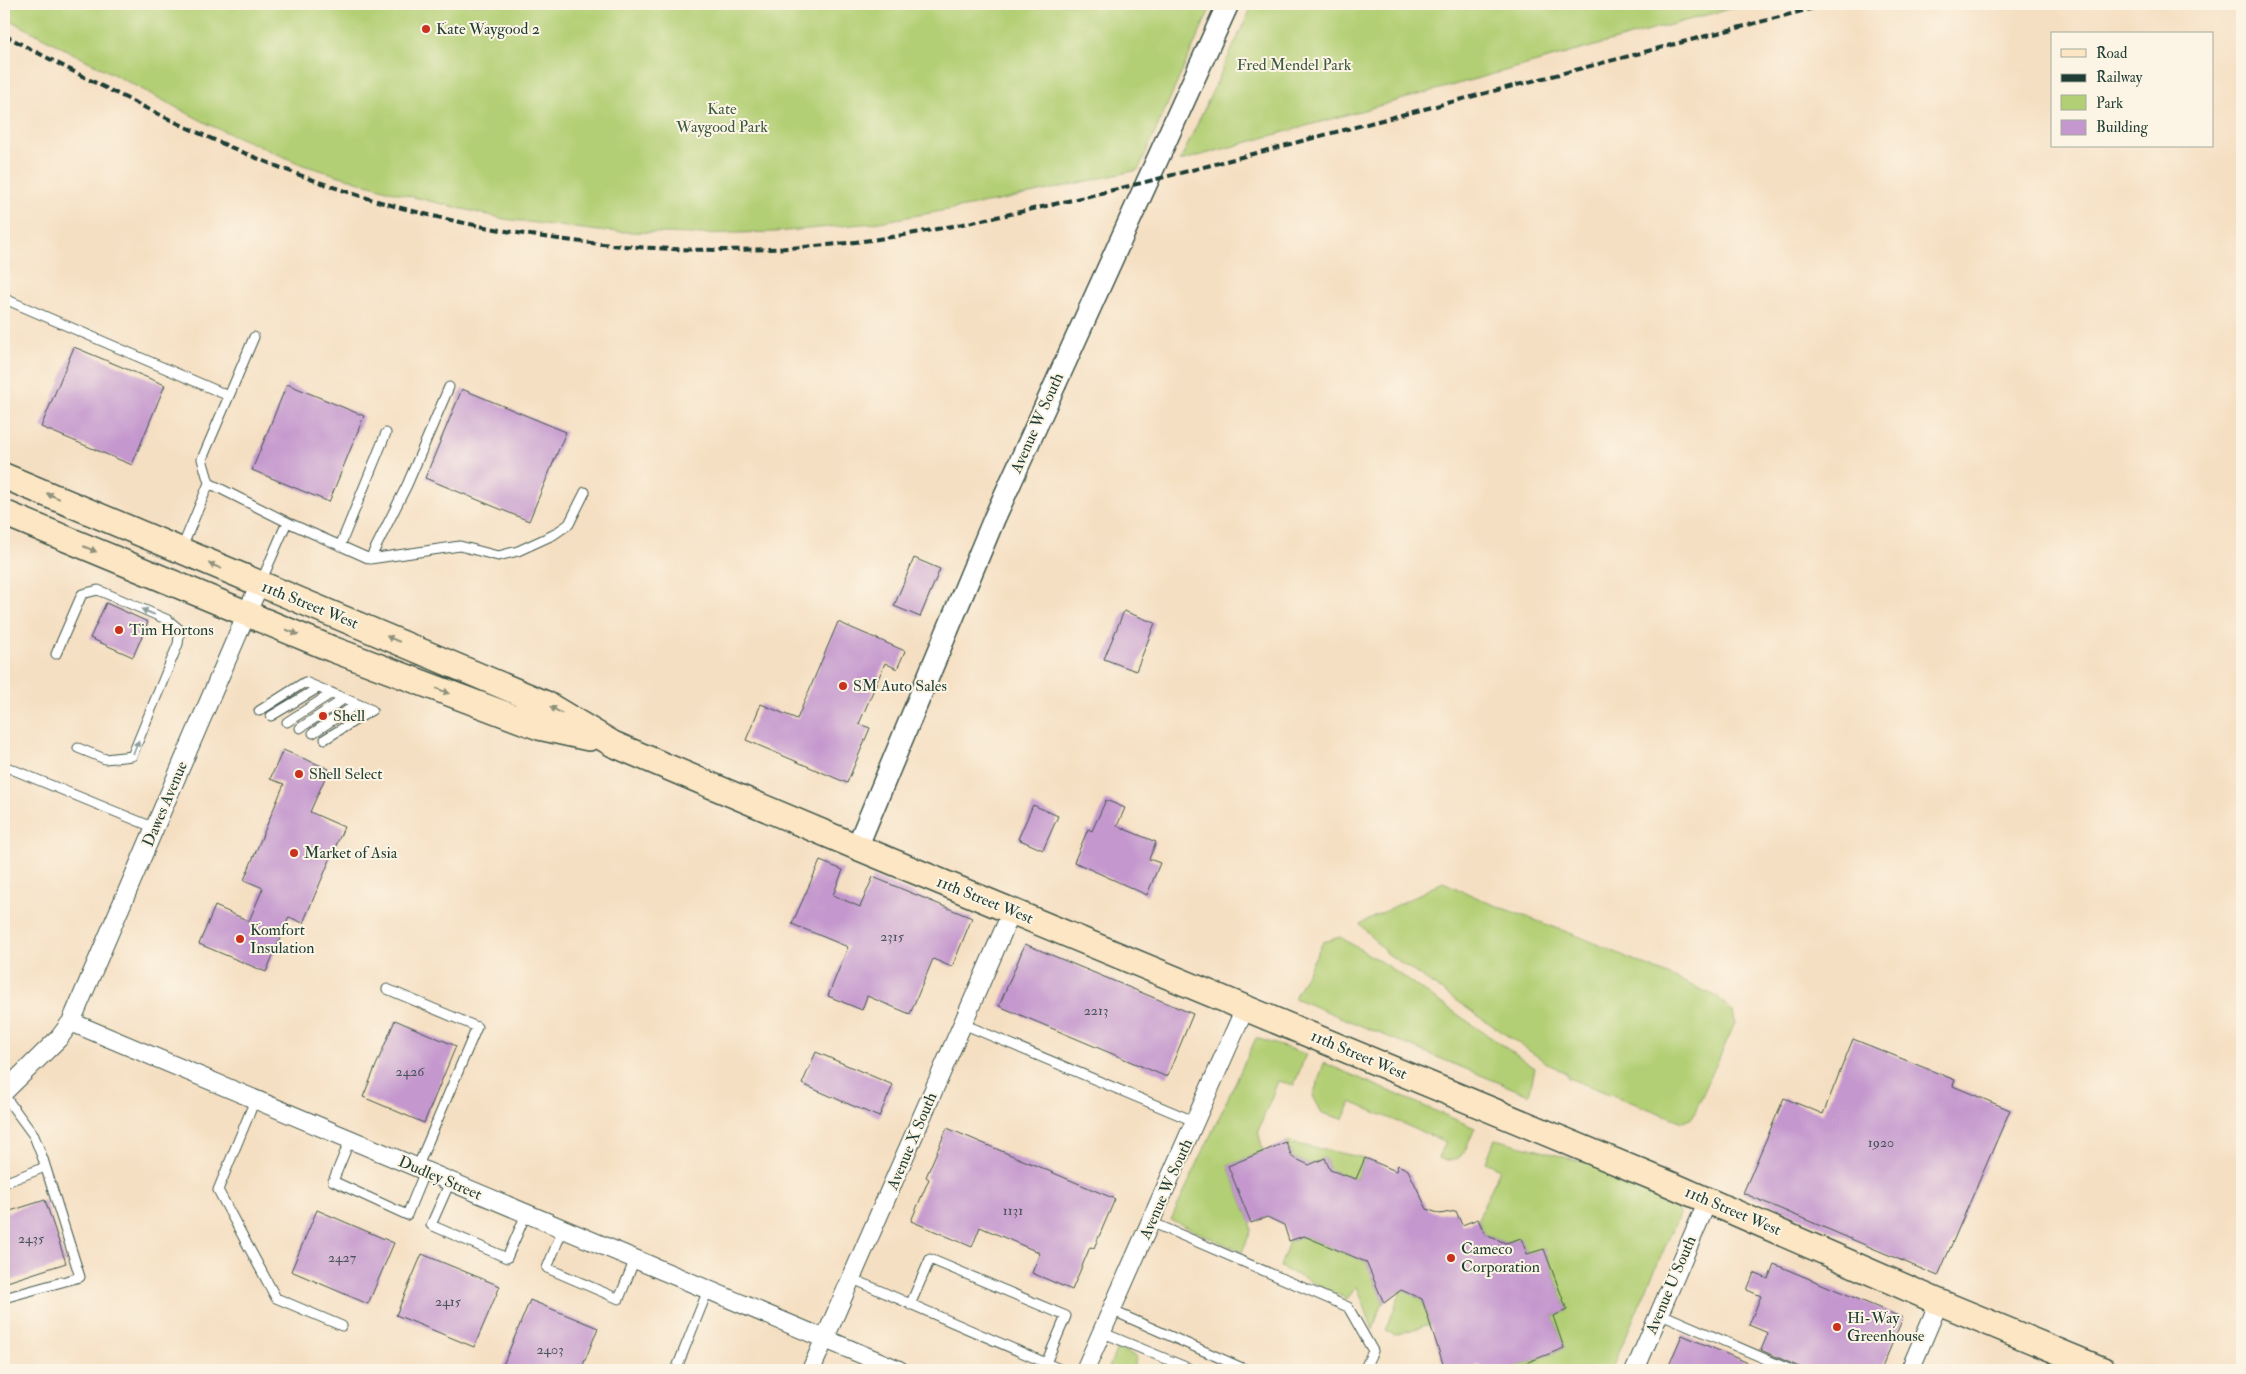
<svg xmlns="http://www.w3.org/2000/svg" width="2246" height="1374" font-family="'IM FELL Double Pica',serif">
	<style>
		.green { fill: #b3cf75; stroke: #698654 }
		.building { fill: #c498ce }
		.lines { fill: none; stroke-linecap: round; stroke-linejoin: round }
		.service-casing { stroke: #3f5549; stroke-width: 11 }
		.minor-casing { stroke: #3f5549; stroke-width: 20 }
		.tertiary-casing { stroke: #3f5549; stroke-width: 24 }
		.secondary-casing { stroke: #3f5549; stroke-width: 28 }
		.service { stroke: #fff; stroke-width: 9 }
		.minor { stroke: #fff; stroke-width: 18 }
		.tertiary { stroke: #fff; stroke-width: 21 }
		.secondary { stroke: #fce6c4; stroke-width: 25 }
		.rail { stroke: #1f3d34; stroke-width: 4; stroke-dasharray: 8 4; stroke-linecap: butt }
		.oneway { fill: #8e927c }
		.oneway2 { fill: #8f9e9a }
		.poi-dot { fill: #c8321e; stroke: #fcf5e5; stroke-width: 2 }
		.labels { text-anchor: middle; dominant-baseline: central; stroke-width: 4; stroke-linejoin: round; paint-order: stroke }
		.number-label { font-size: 14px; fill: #48545a }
		.poi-label { font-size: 16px; fill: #1f3d34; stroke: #fcf5e5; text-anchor: start }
		.park-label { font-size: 16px; fill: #3d5a41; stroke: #fcf5e5 }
		.street-label { font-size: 16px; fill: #1f3d34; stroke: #fcf5e5 }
	</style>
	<rect width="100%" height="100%" fill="#fcf5e5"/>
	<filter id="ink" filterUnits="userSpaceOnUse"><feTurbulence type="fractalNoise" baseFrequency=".02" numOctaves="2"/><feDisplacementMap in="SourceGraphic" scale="10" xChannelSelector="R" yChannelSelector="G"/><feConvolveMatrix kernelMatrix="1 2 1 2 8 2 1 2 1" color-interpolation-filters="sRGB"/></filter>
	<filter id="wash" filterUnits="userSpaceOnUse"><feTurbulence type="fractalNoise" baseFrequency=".0096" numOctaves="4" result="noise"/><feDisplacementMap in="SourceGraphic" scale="20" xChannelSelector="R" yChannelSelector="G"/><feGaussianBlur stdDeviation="1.12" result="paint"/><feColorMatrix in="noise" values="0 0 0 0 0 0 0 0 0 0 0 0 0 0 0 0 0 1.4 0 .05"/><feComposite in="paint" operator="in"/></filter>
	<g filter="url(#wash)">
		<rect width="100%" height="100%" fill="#f5dfc2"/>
		<!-- green -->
		<path class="green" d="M4,4H1199L1210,9L1138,170L998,201L873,223L776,232L694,234L599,231L504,219L397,193L303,165L212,126L4,17Z
			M1253,4H1746L1180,161Z
			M1443,882L1489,903L1583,938L1718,997L1733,1012L1735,1023L1692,1118L1683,1122L1568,1078L1566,1073L1550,1065L1385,952L1360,924Z
			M1340,937L1386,965L1535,1068L1529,1095L1294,998L1323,942Z
			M1256,1038L1306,1054L1294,1085L1278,1081L1258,1131L1263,1151L1228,1166L1251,1223V1231L1242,1252L1171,1220Z
			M1324,1063L1475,1128C1466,1147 1463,1168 1438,1158L1446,1142L1351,1102L1343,1119L1322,1113L1313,1096Z
			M1495,1139L1672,1185L1679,1215L1611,1370H1508L1564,1348L1553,1316L1567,1310L1544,1249L1527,1254L1521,1239L1506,1243L1485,1235L1478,1219L1500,1169L1486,1162Z
			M1286,1142L1365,1158L1356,1179L1330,1170L1325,1158L1309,1165L1292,1157Z
			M1304,1236L1366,1262L1384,1303L1381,1304L1373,1330L1357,1286L1347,1299L1280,1267L1289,1241Z
			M1401,1290L1422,1299L1430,1324L1395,1335L1386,1331Z
			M1117,1348L1137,1357L1132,1370H1108Z"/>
		<g id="blocks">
			<!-- building -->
			<path class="building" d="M74,347L165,385L132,465L41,427Z
				M287,384L364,416L329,502L252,470Z
				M462,389L566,432L529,521L425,478Z
				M914,558L940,569L920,617L894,606Z
				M106,603L148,622L133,657L90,638Z
				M1124,611L1155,623L1136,671L1104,659Z
				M838,622L905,651L897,669L885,663L859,724L870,728L847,783L746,740L761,704L797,719Z
				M283,750L329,769L310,812L344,827L303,923L289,917L266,972L199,944L215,906L249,921L263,888L244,880L284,784L270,779Z
				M1106,800L1125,808L1117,826L1156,842L1149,859L1160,863L1147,895L1074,862L1088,829L1092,831Z
				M1033,805L1058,816L1043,850L1018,839Z
				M820,861L843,870L833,895L860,907L873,877L972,918L952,967L933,959L910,1014L867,996L862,1010L828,996L848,947L792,924Z
				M1025,944L1193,1014L1167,1077L999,1006Z
				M395,1020L456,1046L424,1123L363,1097Z
				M1853,1039L1955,1080L1953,1086L2010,1110L1938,1276L1743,1193L1784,1098L1823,1114Z
				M816,1052L893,1085L879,1117L802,1084Z
				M947,1128L1115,1199L1094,1248L1090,1247L1072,1290L1032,1273L1040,1253L980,1227L972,1247L911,1221L929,1179L926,1177Z
				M1286,1142L1292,1157L1309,1165L1325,1158L1330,1170L1356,1179L1365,1158L1396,1171L1398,1165L1408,1170L1427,1209L1440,1214L1456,1211L1462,1225L1478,1219L1485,1235L1506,1243L1521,1238L1527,1254L1544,1249L1567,1310L1553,1316L1564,1348L1508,1370H1483L1480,1364L1466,1370H1445L1422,1299L1401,1290L1384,1303L1366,1262L1304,1236L1289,1241L1284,1225L1267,1217L1251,1223L1228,1166Z
				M45,1200L66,1263L4,1283V1213Z
				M317,1210L394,1243L368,1304L291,1271Z
				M422,1254L500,1286L474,1347L396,1315Z
				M1774,1264L1903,1318L1881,1370H1806L1761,1350L1768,1333L1749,1325L1761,1296L1747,1290L1754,1273L1768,1279Z
				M530,1300L598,1328L581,1370H501Z
				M1682,1335L1765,1370H1667Z"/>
		</g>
	</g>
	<g filter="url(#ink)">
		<use href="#blocks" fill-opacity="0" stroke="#3f5549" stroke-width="1"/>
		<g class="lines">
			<!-- service casing -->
			<g class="service-casing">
				<path id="service" d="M5,299L229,396L202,459L209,483
					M229,396L254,337
					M287,522L370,559L407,485L449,387
					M340,546L386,433
					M181,550L209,483L287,522L261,582
					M370,559L460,546L498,556L518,551L553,535L569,524L585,492
					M56,654L82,594L98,590L168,620L180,630L178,644L132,756L105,759L78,748
					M259,711L305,682L372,710
					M271,716L318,688
					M287,722L332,693
					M300,728L344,699
					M313,733L357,704
					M325,739L372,710
					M4,766L155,828
					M387,989L477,1027L417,1168
					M963,1024L1196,1122
					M4,1095L34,1136L43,1159L80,1277L4,1298
					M255,1100L218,1190L276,1298L342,1326
					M350,1140L333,1181L407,1215L425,1171
					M450,1182L431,1225L507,1258L526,1214
					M4,1183L45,1167
					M1151,1222L1348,1307L1373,1351L1364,1370
					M563,1229L547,1268L619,1299L635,1259
					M853,1279L1062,1370
					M910,1305L930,1259L1066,1316L1046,1363
					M1111,1310L1247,1370
					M1659,1313L1791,1370
					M1101,1332L1193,1370
					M676,1370L708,1290"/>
			</g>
			<!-- minor casing -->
			<g class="minor-casing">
				<path id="minor" d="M71,1022L899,1370
					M4,1092L59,1038L71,1022L259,585
					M811,1370L1012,911
					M1085,1370L1245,1008
					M1635,1370L1708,1200
					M1910,1370L1939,1302"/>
			</g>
			<!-- tertiary casing -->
			<g class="tertiary-casing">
				<path id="tertiary" d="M857,847L994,519L1228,4"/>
			</g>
			<!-- secondary casing -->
			<g class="secondary-casing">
				<path id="secondary" d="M4,476L546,704L613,744L857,847L1672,1185L1939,1302L2103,1370
					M4,513L332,649L539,727L589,738"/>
			</g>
			<!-- service -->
			<use href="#service" class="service"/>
			<!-- minor -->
			<use href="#minor" class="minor"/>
			<!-- tertiary -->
			<use href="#tertiary" class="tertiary"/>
			<!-- secondary -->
			<use href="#secondary" class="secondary"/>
			<!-- rail -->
			<path class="rail" d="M4,35C144,109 286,183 442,218C595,253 760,261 915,233C1049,209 1181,173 1313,138C1485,93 1657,49 1829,4"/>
		</g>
		<!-- one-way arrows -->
		<defs><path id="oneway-solid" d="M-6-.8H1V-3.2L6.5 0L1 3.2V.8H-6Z" transform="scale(1.25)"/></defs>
		<g class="oneway">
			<use href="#oneway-solid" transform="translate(53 496) rotate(-157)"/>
			<use href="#oneway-solid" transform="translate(90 549) rotate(23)"/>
			<use href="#oneway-solid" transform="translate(215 566) rotate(-157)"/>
			<use href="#oneway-solid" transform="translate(292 632) rotate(22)"/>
			<use href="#oneway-solid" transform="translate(393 639) rotate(-157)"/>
			<use href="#oneway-solid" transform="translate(443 691) rotate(20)"/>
			<use href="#oneway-solid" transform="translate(556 710) rotate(-150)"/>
		</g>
		<g class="oneway2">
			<use href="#oneway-solid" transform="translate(148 612) rotate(-157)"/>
			<use href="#oneway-solid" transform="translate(136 747) rotate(-68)"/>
		</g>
	</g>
	<!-- markers -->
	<g class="poi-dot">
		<circle cx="426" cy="29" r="5"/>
		<circle cx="119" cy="630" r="5"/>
		<circle cx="843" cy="686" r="5"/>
		<circle cx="323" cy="716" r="5"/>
		<circle cx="299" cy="774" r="5"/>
		<circle cx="294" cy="853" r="5"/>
		<circle cx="240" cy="939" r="5"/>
		<circle cx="1451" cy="1258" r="5"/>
		<circle cx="1837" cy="1327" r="5"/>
	</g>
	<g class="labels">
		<!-- number labels -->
		<g class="number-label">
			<text x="892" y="936">2315</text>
			<text x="1096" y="1010">2213</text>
			<text x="410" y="1071">2426</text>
			<text x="1881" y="1142">1920</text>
			<text x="1013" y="1210">1131</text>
			<text x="31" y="1238">2435</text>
			<text x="342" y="1257">2427</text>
			<text x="448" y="1301">2415</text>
			<text x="550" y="1349">2403</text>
		</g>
		<!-- poi labels -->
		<g class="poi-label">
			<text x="436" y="29">Kate Waygood 2</text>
			<text x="129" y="630">Tim Hortons</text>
			<text x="853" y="686">SM Auto Sales</text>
			<text x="333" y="716">Shell</text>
			<text x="309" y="774">Shell Select</text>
			<text x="304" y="853">Market of Asia</text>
			<text x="250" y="930">Komfort<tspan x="250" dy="18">Insulation</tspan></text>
			<text x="1461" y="1249">Cameco<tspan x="1461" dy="18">Corporation</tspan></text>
			<text x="1847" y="1318">Hi-Way<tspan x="1847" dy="18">Greenhouse</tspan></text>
		</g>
		<!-- park labels -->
		<g class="park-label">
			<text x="1294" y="65">Fred Mendel Park</text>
			<text x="722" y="109">Kate<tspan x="722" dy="18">Waygood Park</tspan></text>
		</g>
		<!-- street labels -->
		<g class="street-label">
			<text transform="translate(1037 423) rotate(-66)">Avenue W South</text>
			<text transform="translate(310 605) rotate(22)">11th Street West</text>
			<text transform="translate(165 804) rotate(-67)">Dawes Avenue</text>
			<text transform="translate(985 900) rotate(22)">11th Street West</text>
			<text transform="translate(1359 1055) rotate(23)">11th Street West</text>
			<text transform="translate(912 1141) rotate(-67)">Avenue X South</text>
			<text transform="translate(440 1178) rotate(23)">Dudley Street</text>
			<text transform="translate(1166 1189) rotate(-66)">Avenue W South</text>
			<text transform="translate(1733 1211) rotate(23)">11th Street West</text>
			<text transform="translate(1671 1285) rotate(-67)">Avenue U South</text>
		</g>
	</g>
	<!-- margin -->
	<rect width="2246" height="1374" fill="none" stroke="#fcf5e5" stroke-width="20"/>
	<!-- legend -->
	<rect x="2051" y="32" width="162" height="115" fill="#fcf5e5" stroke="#a4ab9e"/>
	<rect x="2061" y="49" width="25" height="8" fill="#fce6c4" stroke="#a4ab9e"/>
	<text x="2096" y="58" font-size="15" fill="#1f3d34">Road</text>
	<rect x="2061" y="74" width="25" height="8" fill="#1f3d34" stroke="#a4ab9e"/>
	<text x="2096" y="82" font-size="15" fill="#1f3d34">Railway</text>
	<rect x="2061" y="95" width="25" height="15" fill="#b3cf75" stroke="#a4ab9e"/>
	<text x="2096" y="108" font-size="15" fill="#1f3d34">Park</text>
	<rect x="2061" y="120" width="25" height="15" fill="#c498ce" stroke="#a4ab9e"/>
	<text x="2096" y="132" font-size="15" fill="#1f3d34">Building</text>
</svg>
